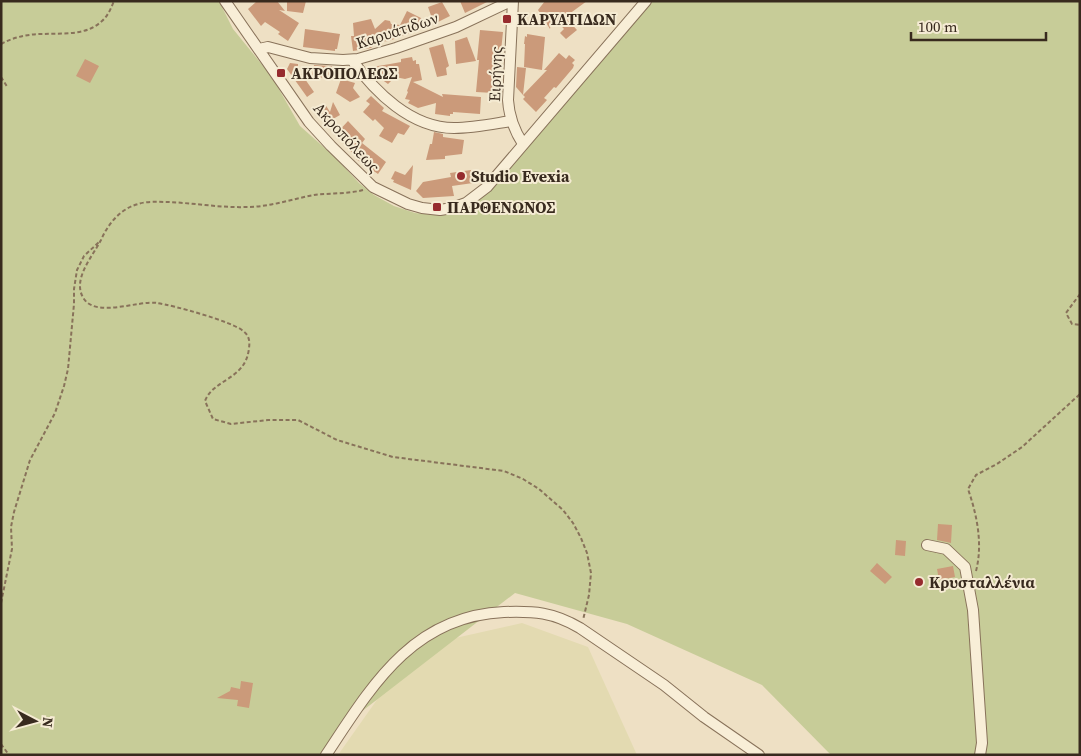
<svg xmlns="http://www.w3.org/2000/svg" width="1081" height="756" font-family="'Source Serif 4',serif">
	<style>
		.farmland { fill: #e3dab1 }
		.green { fill: #c7cc98 }
		.building { fill: #cb9a7a }
		.lines { fill: none; stroke-linecap: round; stroke-linejoin: round }
		.minor-casing { stroke: #88725a; stroke-width: 12 }
		.path { stroke: #88725a; stroke-width: 2; stroke-dasharray: 4 2.5; stroke-linecap: butt }
		.minor { stroke: #f8eed7; stroke-width: 10 }
		.poi-dot { fill: #962b2e; stroke: #f5ebd3; stroke-width: 2 }
		.labels { text-anchor: middle; dominant-baseline: central; stroke-width: 4; stroke-linejoin: round; paint-order: stroke }
		.poi-label { font-size: 16px; font-weight: bold; fill: #382a1e; stroke: #f5ebd3; text-anchor: start }
		.street-label { font-size: 16px; fill: #382a1e; stroke: #f5ebd3 }
	</style>
	<rect width="100%" height="100%" fill="#eee0c4"/>
	<!-- farmland -->
	<path class="farmland" d="M522,623L588,647L637,755H338L393,677L442,641Z"/>
	<!-- green -->
	<path class="green" d="M1,1H219L233,29L272,77L300,126L336,158L359,183L374,195L394,206L415,213L435,215L447,214L488,192L499,181L565,102L653,1H1080V755H831L762,685L627,624L515,593L339,729L321,755H1Z"/>
	<!-- building -->
	<path class="building" d="M257,1H277L285,11L279,10L299,23L288,41L278,34L280,32L265,22L261,26L248,9Z
		M287,1H306L303,13L287,11Z
		M460,1H489L465,13Z
		M545,1H587L565,17L577,30L566,39L560,33L564,29L555,19L551,22L550,29L538,10Z
		M442,2L450,16L434,24L428,7Z
		M407,11L433,24L389,41L376,42V44L371,48L353,51L351,36H354L353,23L371,19L375,29L385,20L390,21L391,24L400,25Z
		M305,29L340,34L337,49H335V51L303,47Z
		M480,30L503,32L501,51H498L494,93L476,92L479,60H477Z
		M527,34L545,37L542,70L524,67L525,44H524L525,36L527,37Z
		M467,37L476,61L456,64L455,41Z
		M443,44L449,66L446,68L447,75L437,77L429,48Z
		M559,53L566,59L569,55L575,60L572,63L574,65L573,68L556,88L554,87L544,98L547,100L536,112L523,99L525,97L523,95L547,70H544Z
		M412,57L413,61L416,60V64H419L422,80L413,82L443,97L442,94L481,97L480,114L453,112V114H450V116L435,114L436,103L418,108L408,103L410,100L405,99L408,92L407,91L412,77L405,79L395,77L388,84L374,74L372,67L390,64L401,62V59Z
		M85,59L99,66L90,83L76,76Z
		M290,63L298,64V69L314,92L307,97L287,69Z
		M314,65L332,66L331,79L312,76Z
		M517,67L526,68L523,95L516,87Z
		M341,79L355,83L353,88L360,97L350,102L336,93Z
		M371,96L384,108L382,111L410,126L404,135L398,133L392,143L379,136L384,128L375,119L373,121L363,112L370,104L366,101Z
		M333,102L340,115L326,123L320,112L322,111L319,107L325,104L330,112Z
		M348,121L365,139L362,143L386,162L378,174L356,159L357,157L347,148L336,134Z
		M434,132L443,134V137L464,140L462,154L445,156V159L426,160L430,144H432Z
		M413,165L411,190L393,182L394,180L391,179L395,171L405,175Z
		M471,170L473,183L452,186L454,196L423,198L416,191L423,182L451,177L450,173Z
		M938,524L952,525L951,543L937,540Z
		M896,540L906,541L905,556L895,555Z
		M877,563L892,577L885,584L870,571Z
		M953,566L955,577L939,580L937,569Z
		M241,681L253,683L249,708L237,706L238,700L217,698L230,691L231,687L240,689Z"/>
	<g class="lines">
		<!-- minor casing -->
		<g class="minor-casing">
			<path id="minor" d="M225,1L309,122L331,146L373,187L408,204L422,208L440,210L452,208L466,203L487,187L646,1
				M513,1L508,100C509,117 514,130 523,144
				M259,49L268,47L310,58L343,60L358,59L396,48L456,27L511,1
				M352,60C375,92 411,128 454,128C473,128 492,124 511,121
				M927,545L946,549L965,567L973,610L982,743L980,755
				M326,755C371,687 412,616 504,612C534,611 553,612 580,628L664,685L704,717L759,755"/>
		</g>
		<!-- path -->
		<path class="path" d="M1,44C14,37 28,34 43,34C63,33 86,36 102,21C108,16 111,8 114,1
			M1,77L8,88
			M363,190C348,194 330,193 314,195C292,199 270,207 247,207C221,208 194,203 168,202C158,202 147,201 138,204C120,209 108,224 101,240C93,256 71,280 84,299C97,318 139,300 157,303C172,305 234,322 243,331C249,335 250,341 249,348C246,380 213,379 205,401L213,419L231,424L268,420H298L337,440L393,457L504,471L523,479L539,489L563,510L573,523L581,538L587,553L591,573L589,595L583,620
			M1080,294L1066,313L1072,324L1080,325
			M976,571C983,544 977,515 968,489L976,475L997,464L1022,447L1080,394
			M1,603L12,549L11,527L14,512L30,460L55,413L64,386L68,369L74,304V289L77,270L84,256L99,242
			M1,744L9,755"/>
		<!-- minor -->
		<use href="#minor" class="minor"/>
	</g>
	<!-- markers -->
	<g class="poi-dot">
		<rect x="502" y="14" width="10" height="10" rx="2.5"/>
		<rect x="276" y="68" width="10" height="10" rx="2.5"/>
		<circle cx="461" cy="176" r="5"/>
		<rect x="432" y="202" width="10" height="10" rx="2.5"/>
		<circle cx="919" cy="582" r="5"/>
	</g>
	<g class="labels">
		<!-- poi labels -->
		<g class="poi-label">
			<text x="517" y="19">ΚΑΡΥΑΤΙΔΩΝ</text>
			<text x="291" y="73">ΑΚΡΟΠΟΛΕΩΣ</text>
			<text x="471" y="176">Studio Evexia</text>
			<text x="447" y="207">ΠΑΡΘΕΝΩΝΟΣ</text>
			<text x="929" y="582">Κρυσταλλένια</text>
		</g>
		<!-- street labels -->
		<g class="street-label">
			<text transform="translate(397 30) rotate(-18)">Καρυάτιδων</text>
			<text transform="translate(495 74) rotate(-88)">Ειρήνης</text>
			<text transform="translate(347 137) rotate(47)">Ακροπόλεως</text>
		</g>
	</g>
	<!-- border -->
	<rect width="1081" height="756" fill="none" stroke="#382a1e" stroke-width="5"/>
	<!-- north arrow -->
	<g transform="translate(35 721) rotate(96)" stroke="#f5ebd3" stroke-width="4" paint-order="stroke">
	<path d="M0-4L9 19L0 12L-9 19Z" fill="#382a1e"/>
	<text y="-8" font-size="14" font-weight="bold" text-anchor="middle" fill="#382a1e">N</text>
	</g>
	<!-- scale -->
	<path d="M911 32v8h135v-8" fill="none" stroke="#382a1e" stroke-width="2.5"/>
	<text x="918" y="32" font-size="15" fill="#382a1e" stroke="#f5ebd3" stroke-width="4" paint-order="stroke">100 m</text>
</svg>
